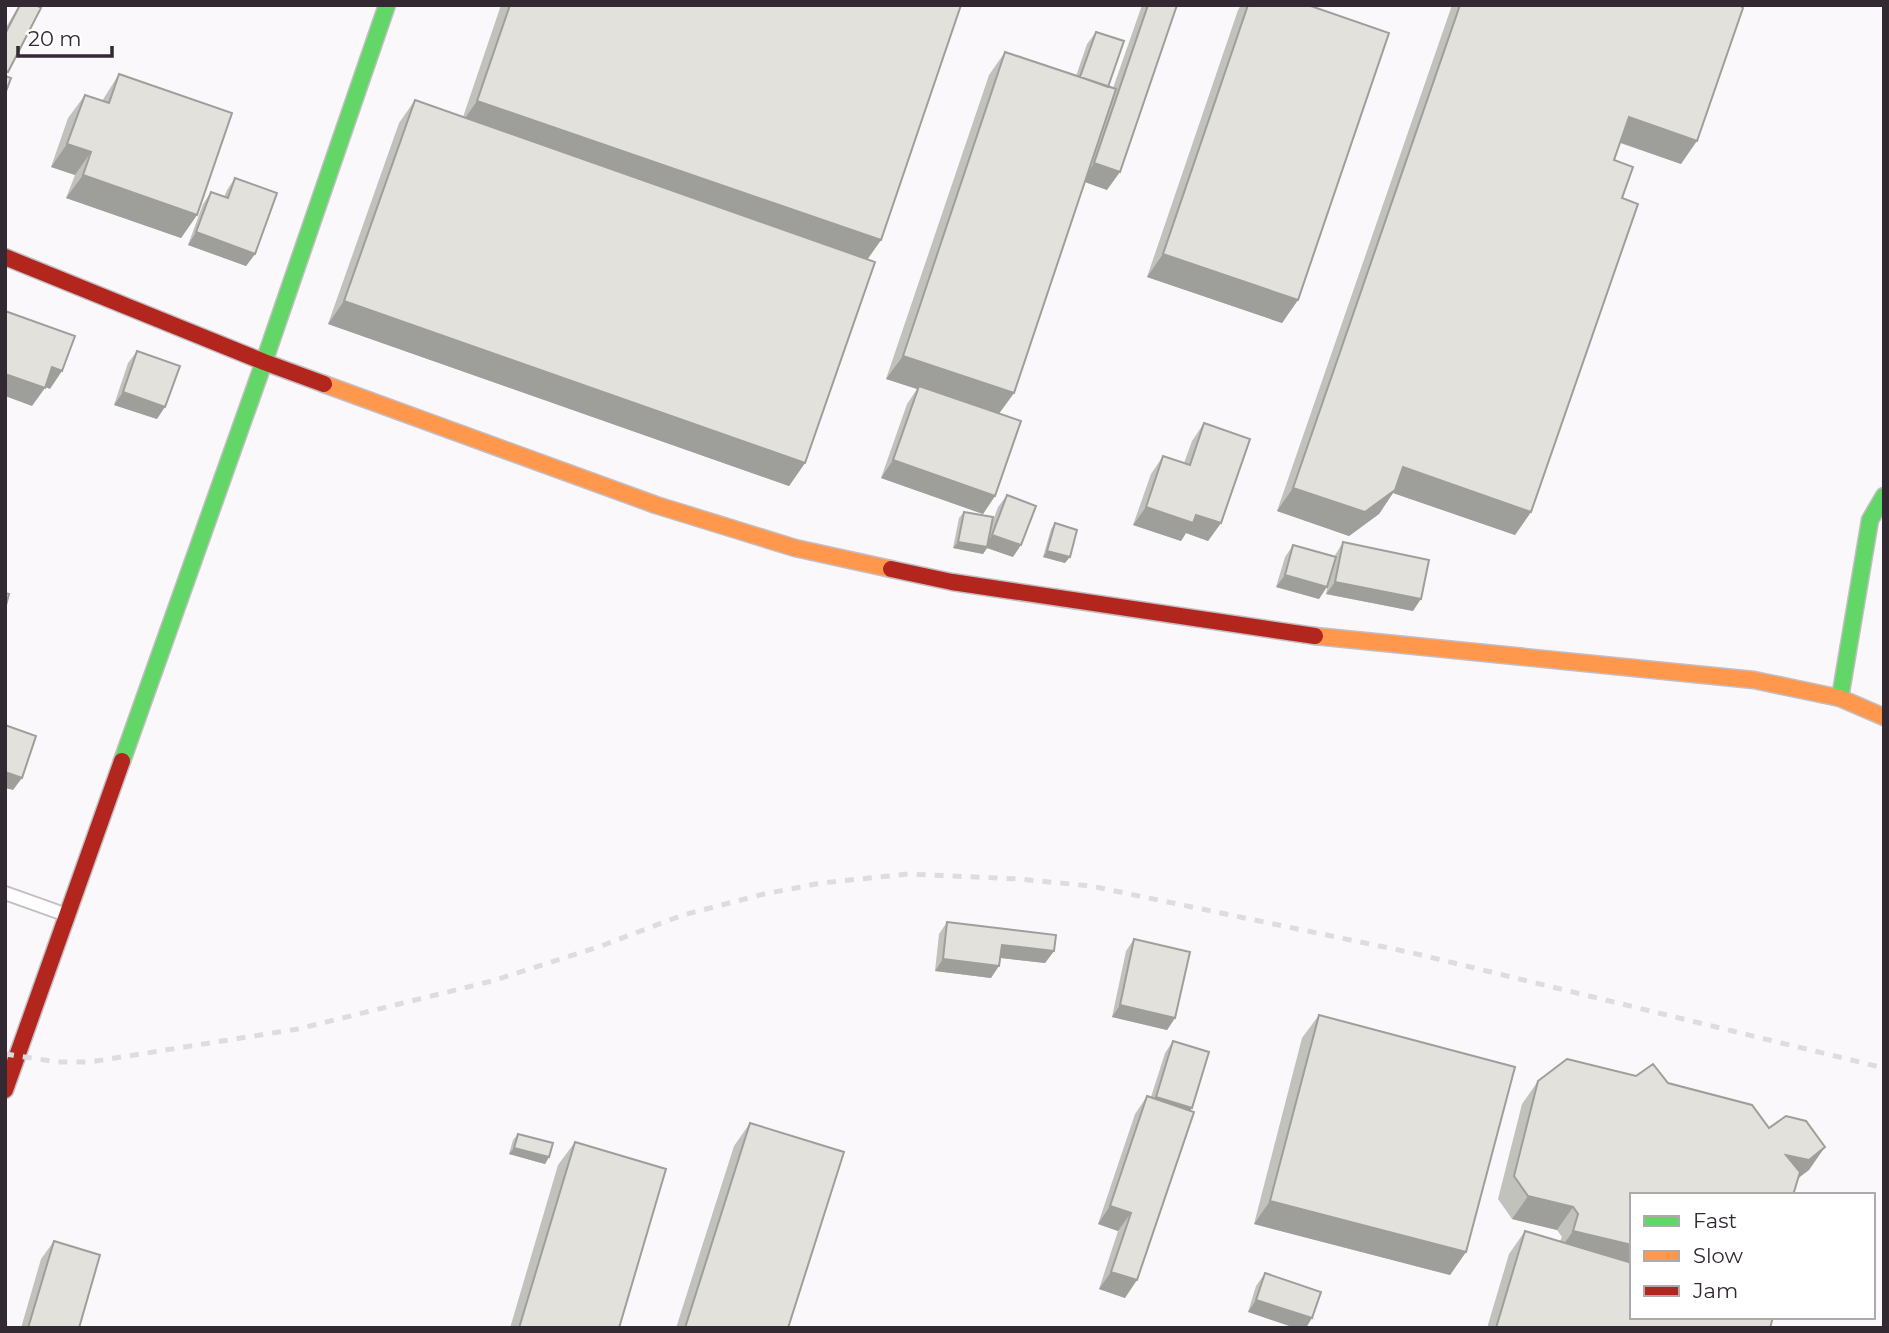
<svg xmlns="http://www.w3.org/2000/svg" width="1889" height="1333" font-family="Montserrat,sans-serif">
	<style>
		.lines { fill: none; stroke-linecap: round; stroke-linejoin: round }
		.lane-casing { stroke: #c4bec4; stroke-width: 16 }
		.fast-casing { stroke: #c4bec4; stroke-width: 19 }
		.slow-casing { stroke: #c4bec4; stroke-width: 19 }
		.jam-casing { stroke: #c4bec4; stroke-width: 19 }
		.lane { stroke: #fefefe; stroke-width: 12 }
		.fast { stroke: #63d668; stroke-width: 16 }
		.slow { stroke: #ff974d; stroke-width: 16 }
		.jam { stroke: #b3261e; stroke-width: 16 }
		.rail { stroke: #deddde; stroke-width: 5; stroke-dasharray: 9 9; stroke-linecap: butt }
		.wall { fill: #c2c2bd }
		.shaded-wall { fill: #9e9e9a }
		.building { fill: #e2e1dc; stroke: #9e9e9a; stroke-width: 2 }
	</style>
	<rect width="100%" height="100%" fill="#fbf8fb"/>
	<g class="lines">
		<!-- lane casing -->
		<g class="lane-casing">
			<path id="lane" d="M5,893L64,914"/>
		</g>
		<!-- fast casing -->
		<g class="fast-casing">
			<path id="fast" d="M1840,698L1870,520L1884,496
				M122,761L264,362L387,5"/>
		</g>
		<!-- slow casing -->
		<g class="slow-casing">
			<path id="slow" d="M324,384L656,505L795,548L891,569
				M1315,636L1754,680L1840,698L1884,717"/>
		</g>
		<!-- jam casing -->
		<g class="jam-casing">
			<path id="jam" d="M5,257L264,362L324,384
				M891,569L952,582L1315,636
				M5,1090L122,761"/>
		</g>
		<!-- lane -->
		<use href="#lane" class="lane"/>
		<!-- fast -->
		<use href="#fast" class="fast"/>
		<!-- slow -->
		<use href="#slow" class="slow"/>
		<!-- jam -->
		<use href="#jam" class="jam"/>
		<!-- rail -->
		<path class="rail" d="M5,1054L58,1062H90L298,1029L492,981L601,946L683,915L764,894L821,883L908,874L1019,879L1091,886L1413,953L1884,1068"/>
	</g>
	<!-- wall -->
	<path class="wall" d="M19,5H20L8,72L5,76V29Z
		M501,5H961L881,240L867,259L805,463L789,486L328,324L399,123L415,100L463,117Z
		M1142,5H1177L1107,190L1085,182L1014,393L999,414L995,496L983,514L881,478L907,404L917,389L886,379L989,75L1005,52L1076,76L1087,44L1096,32L1108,87L1113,88Z
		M1241,5H1308L1298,300L1282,323L1147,277L1238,10Z
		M1452,5H1740L1681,164L1620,143L1614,160L1622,198L1531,512L1515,535L1393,493L1379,514L1349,536L1277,511Z
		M119,74L197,215L181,238L66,198L75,175L51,167L68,118L85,95L102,101Z
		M235,178L255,254L246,266L188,245L203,204L211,192L224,197L227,190Z
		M137,351L157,419L114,405L128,363Z
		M1204,423L1221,523L1208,541L1186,533L1181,541L1133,525L1151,474L1163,456L1184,463L1192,441Z
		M1007,495L1013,557L987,548L983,554L953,548L959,518L964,512L991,526L998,507Z
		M1055,523L1065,563L1043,557L1051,529Z
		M1343,542L1413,611L1326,594L1329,580L1319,599L1276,587L1285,557L1293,545L1334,557Z
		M947,922L1054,951L1045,963L1000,958L991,978L935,971L939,934Z
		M1134,939L1175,1018L1167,1030L1112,1017L1126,951Z
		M1319,1015L1466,1252L1450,1275L1254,1224L1302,1038Z
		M1173,1041L1190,1110L1125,1298L1099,1289L1118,1231L1098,1224L1135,1114L1147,1096L1151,1097L1165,1053Z
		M1636,1076L1668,1083L1769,1128L1809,1170L1632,1195V1317L1770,1328H1487L1509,1254L1525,1231L1560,1241L1562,1237L1557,1230L1512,1219L1498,1199L1522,1104L1538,1081Z
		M750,1123L788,1328H676L734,1146Z
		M518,1134L549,1157L545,1164L509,1154L513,1140Z
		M575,1142L619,1328H510L558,1165Z
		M54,1241L79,1328H21L41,1259Z
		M1265,1273L1312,1318L1248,1312L1256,1286Z"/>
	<!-- shaded-wall -->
	<path class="shaded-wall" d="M477,101L881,240L865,263L461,124Z
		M1629,117L1697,141L1681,164L1613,140Z
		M67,144L91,152L75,175L51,167Z
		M1094,163L1120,172L1107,190L1082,181Z
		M83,175L197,215L181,238L66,198Z
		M196,232L255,254L246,266L188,245Z
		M1163,254L1298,300L1282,323L1147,277Z
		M344,301L805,463L789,486L328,324Z
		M903,356L1014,393L997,416L919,386L917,389L886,379Z
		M52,367L62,371L50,389L40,385Z
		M5,374L45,388L32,406L5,396Z
		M123,392L165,407L157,419L114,405Z
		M893,460L995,496L983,514L881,478Z
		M1403,467L1531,512L1515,535L1393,493L1379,514L1349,536L1277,511L1293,488Z
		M1146,507L1196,515L1221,523L1208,541L1186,533L1181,541L1133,525Z
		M992,535L1021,545L1013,557L987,548L983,554L953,548L958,542L984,547Z
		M1047,551L1070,557L1065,563L1043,557Z
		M1285,575L1327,587L1319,599L1276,587Z
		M1335,582L1421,599L1413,611L1326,594Z
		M5,772L22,778L13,790L5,788Z
		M1002,945L1054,951L1045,963L993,957Z
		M943,959L999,966L991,978L935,971Z
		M1120,1005L1175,1018L1167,1030L1112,1017Z
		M1156,1097L1192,1108L1184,1120L1148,1109Z
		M1825,1147L1809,1170L1792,1183L1786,1155Z
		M514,1148L549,1157L545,1164L509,1154Z
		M1528,1196L1573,1207L1557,1230L1512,1219Z
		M1270,1201L1466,1252L1450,1275L1254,1224Z
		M1110,1206L1131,1213L1118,1231L1098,1224Z
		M1573,1231L1632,1245V1273L1557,1254Z
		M1111,1272L1137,1280L1125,1298L1099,1289Z
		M1256,1300L1312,1318L1306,1328H1295L1248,1312Z"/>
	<!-- building -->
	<path class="building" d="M20,5H36L41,8L8,72L5,71V34Z
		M510,5H961L881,240L477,101Z
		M1148,5H1177L1120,172L1094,163Z
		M1248,5H1308L1389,33L1298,300L1163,254Z
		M1460,5H1740L1743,8L1697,141L1629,117L1614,160L1633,167L1622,198L1638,204L1531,512L1403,467L1395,490L1365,512L1293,488Z
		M1096,32L1124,41L1108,87L1080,77Z
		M1005,52L1116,89L1014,393L903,356Z
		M119,74L232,113L197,215L83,175L91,152L67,144L85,95L109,103Z
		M5,76L11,78L5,94Z
		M415,100L875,262L805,463L344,301Z
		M235,178L277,193L255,254L196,232L211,192L228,198Z
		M5,311L75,336L62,371L52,367L45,388L5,374Z
		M137,351L180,366L165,407L123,392Z
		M919,386L1021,421L995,496L893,460Z
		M1204,423L1250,439L1221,523L1196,515L1193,523L1146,507L1163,456L1190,465Z
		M1007,495L1036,506L1021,545L992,535Z
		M964,512L993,517L987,547L958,542Z
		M1055,523L1077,530L1070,557L1047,551Z
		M1343,542L1429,560L1421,599L1335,582Z
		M1293,545L1336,557L1327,587L1285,575Z
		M5,593L9,594L5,609Z
		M5,725L36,736L22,778L5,772Z
		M947,922L1056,935L1054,951L1002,945L999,966L943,959Z
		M1134,939L1190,952L1175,1018L1120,1005Z
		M1319,1015L1515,1067L1466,1252L1270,1201Z
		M1173,1041L1209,1052L1192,1108L1156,1097Z
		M1567,1059L1636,1076L1653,1064L1668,1083L1752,1105L1769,1128L1786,1116L1806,1121L1825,1147L1809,1160L1786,1155L1800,1172L1794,1192L1791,1195H1632V1245L1573,1231L1578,1214L1573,1207L1528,1196L1514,1176L1538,1081Z
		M1147,1096L1194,1112L1137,1280L1111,1272L1131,1213L1110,1206Z
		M750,1123L844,1152L788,1328H685Z
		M518,1134L553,1143L549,1157L514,1148Z
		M575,1142L666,1169L619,1328H519Z
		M1525,1231L1632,1263V1317H1773L1770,1328H1496Z
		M54,1241L100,1255L79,1328H28Z
		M1265,1273L1321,1292L1312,1318L1256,1300Z"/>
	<!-- border -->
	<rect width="1889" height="1333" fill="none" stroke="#332933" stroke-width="14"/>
	<!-- legend -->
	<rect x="1630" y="1193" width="245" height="126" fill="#ffffff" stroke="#ada9ad" stroke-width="2"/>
	<rect x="1644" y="1216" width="35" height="10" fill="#63d668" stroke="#ada9ad" stroke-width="2"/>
	<text x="1693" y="1228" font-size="21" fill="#332933">Fast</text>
	<rect x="1644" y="1251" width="35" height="10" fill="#ff974d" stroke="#ada9ad" stroke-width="2"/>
	<text x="1693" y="1263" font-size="21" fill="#332933">Slow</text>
	<rect x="1644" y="1286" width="35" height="10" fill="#b3261e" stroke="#ada9ad" stroke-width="2"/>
	<text x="1693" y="1298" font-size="21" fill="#332933">Jam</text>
	<!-- scale -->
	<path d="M18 46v10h94v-10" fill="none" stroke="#332933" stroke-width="3.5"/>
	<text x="28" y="46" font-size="21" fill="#332933" stroke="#ffffff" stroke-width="5" paint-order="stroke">20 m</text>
</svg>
